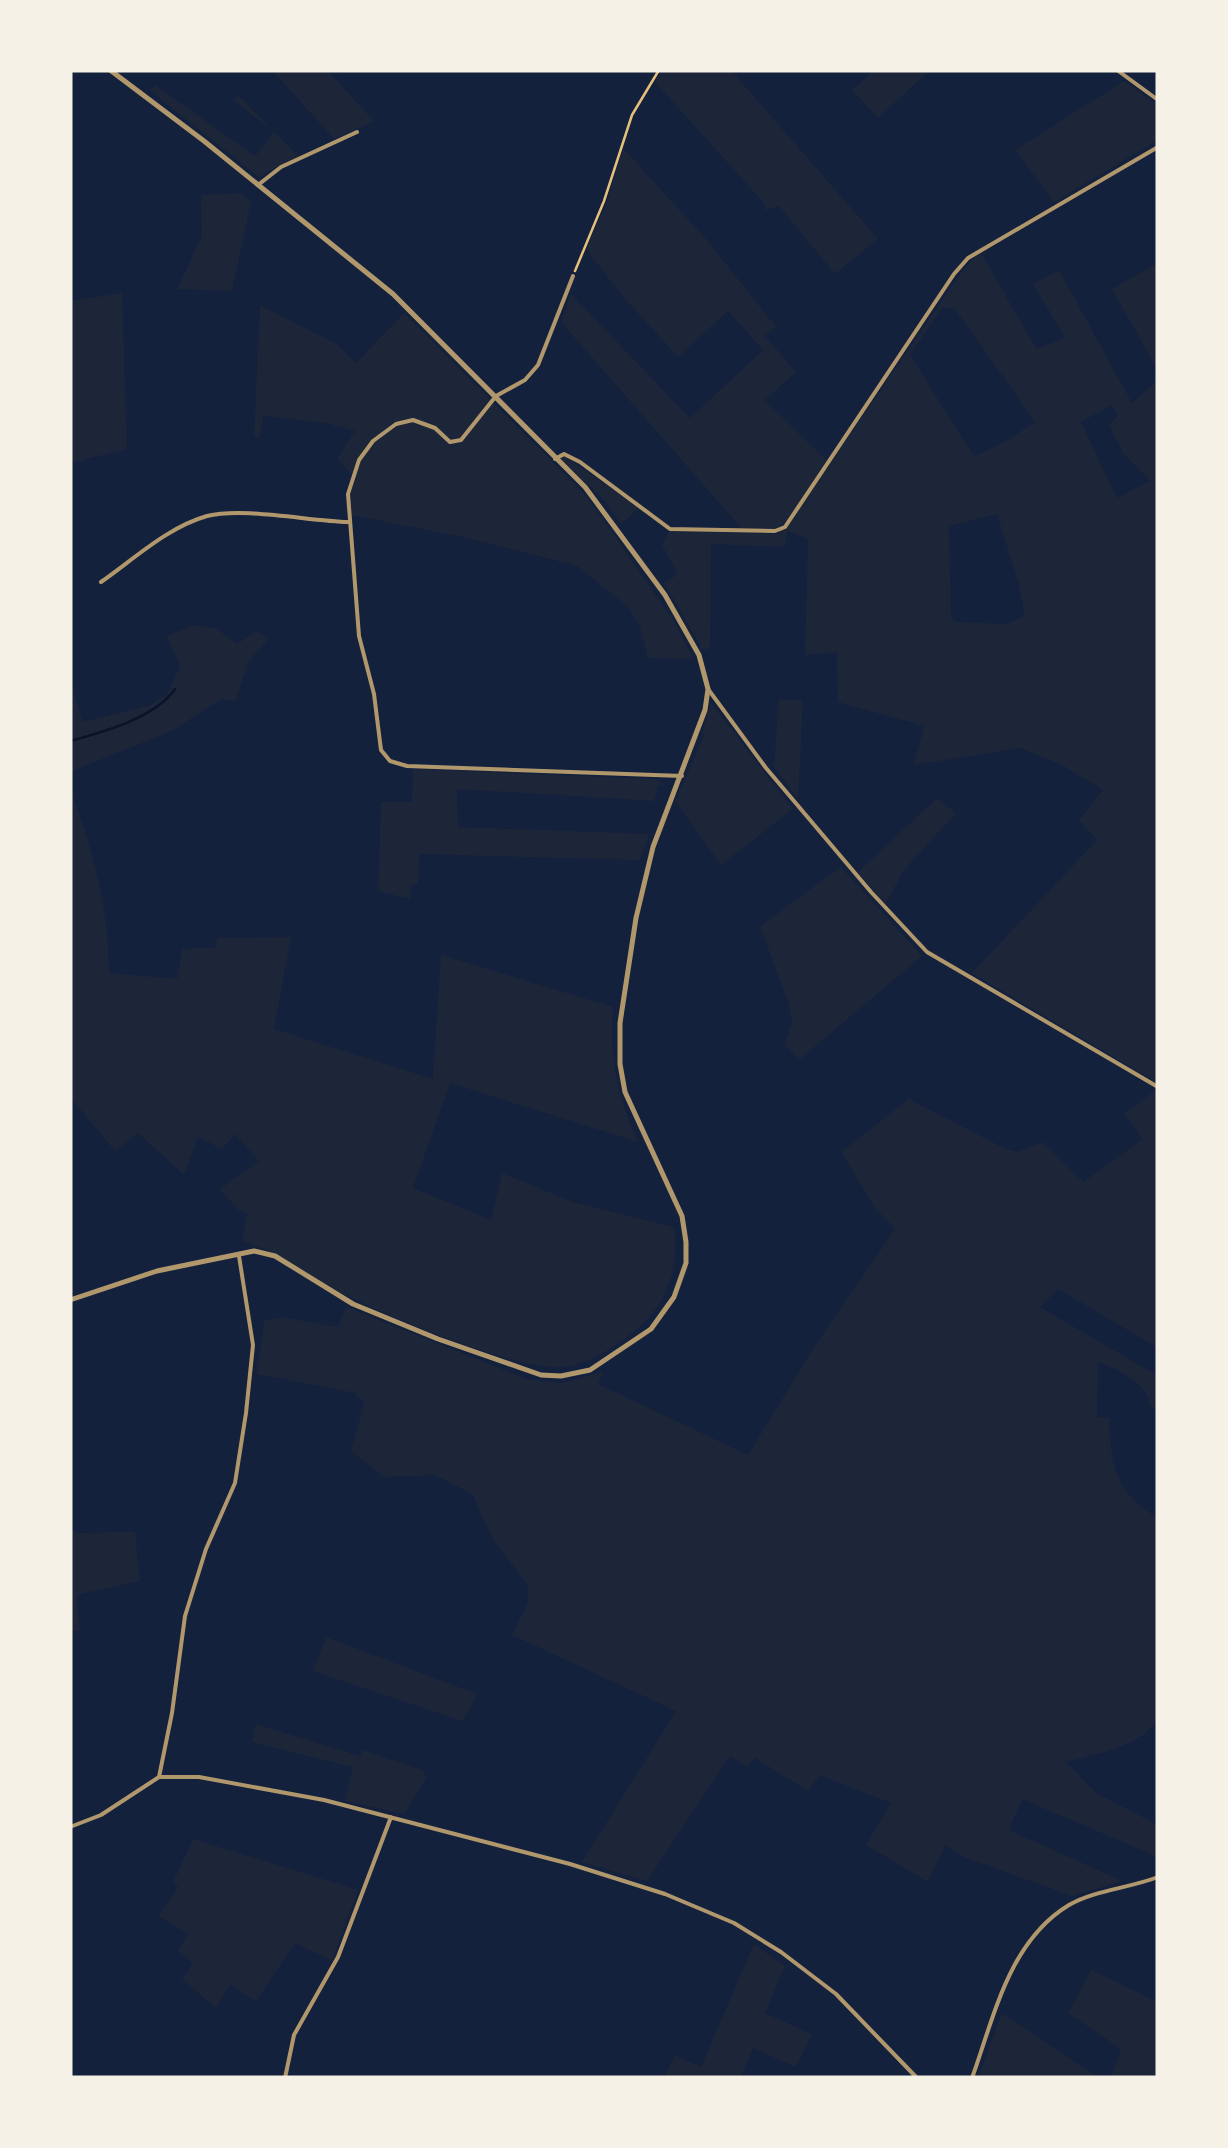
<svg xmlns="http://www.w3.org/2000/svg" width="1228" height="2148" font-family="'Varela Round',sans-serif">
	<style>
		.green { fill: #1d2539; fill-rule: evenodd }
		.lines { fill: none; stroke-linecap: round; stroke-linejoin: round }
		.stream { stroke: #0b132b; stroke-width: 2.5 }
		.path { stroke: #e5c07b; stroke-width: 2.5 }
		.minor { stroke: #b1986c; stroke-width: 4 }
		.tertiary { stroke: #b1986c; stroke-width: 5 }
	</style>
	<rect width="100%" height="100%" fill="#14213d"/>
	<!-- green -->
	<path class="green" d="M272,70H327L374,121L334,139Z
		M662,70H731L878,239L835,274L779,206L765,210L764,203L655,82Z
		M874,70H930L878,118L852,90Z
		M1124,81L1158,105V140L1054,202L1015,150Z
		M155,85L255,156L274,132L234,101L239,96L298,156L259,177L149,90Z
		M623,148L707,240L776,327L765,336L796,372L765,400L826,460L789,519L776,529H742L561,322L571,294L690,418L763,350L728,311L678,357L620,293L586,249L608,199Z
		M242,193L251,202L232,291L177,289L202,236L201,195Z
		M980,252L1037,349L1065,337L1033,284L1059,270L1132,403L1158,380V1083L972,973L1097,840L1079,820L1103,790L1062,765L1020,748L914,765L924,726L838,702L837,652L805,655L808,539L787,531L785,547L711,544L710,648L703,650L664,583L678,574L662,545L669,531L777,534L785,529L965,267ZM942,308L955,309L1035,422L1005,442L974,456L910,355ZM1112,405L1118,416L1109,425L1123,453L1150,481L1117,498L1081,422ZM997,514L1018,582L1025,616L1007,624L956,622L951,617L949,526Z
		M1158,263V371L1112,289Z
		M122,293L127,449L70,463V301Z
		M260,305L337,344L356,363L404,313L588,498L674,621L693,659L648,658L640,626L628,607L577,566L468,538L347,514L353,475L337,459L355,431L325,423L263,416L260,438L254,437Z
		M564,456L639,508L621,524L604,500L561,459Z
		M193,625L217,629L237,644L257,631L269,639L248,662L236,701L221,699L172,731L70,772V679L83,722L149,706L167,695L180,666L167,636Z
		M779,699L803,700L798,799L774,767Z
		M711,703L793,809L721,865L675,801L705,734L702,733Z
		M413,769L655,779L665,785L658,786L654,801L457,789L458,827L649,834L640,860L419,854L418,884L411,885L410,899L378,891L381,802H412Z
		M70,789C93,850 109,908 109,973L177,979L182,949L216,947L217,938L291,937L274,1029L433,1079L441,955L613,1007C610,1064 616,1090 638,1142L450,1083L413,1188L491,1220L502,1173L573,1202L674,1227C680,1264 667,1306 636,1330C614,1347 591,1364 562,1367C516,1371 374,1311 330,1287C298,1270 279,1251 242,1241L247,1213L237,1209L220,1189L259,1161L235,1134L222,1149L198,1137L184,1175L138,1133L115,1151L70,1097Z
		M937,798L956,813L905,869L885,904L858,872Z
		M841,867L922,956L799,1060L785,1044L792,1021L789,1005L760,926Z
		M1155,1091L1158,1092V1348L1058,1289L1040,1307L1158,1376V1411L1150,1405C1147,1383 1116,1368 1098,1362L1097,1417L1109,1419C1112,1469 1114,1490 1158,1518V1717C1145,1747 1094,1754 1066,1762L1096,1793L1158,1825V1857L1022,1799L1009,1830L1122,1881L1072,1896L964,1857L945,1845L928,1882L866,1845L891,1803L820,1775L808,1791L755,1758L747,1767L730,1756L647,1881L582,1862L676,1711L512,1635L528,1603V1585L493,1540L472,1494L435,1475L384,1477L351,1451L364,1404L355,1393L257,1374L264,1321L281,1317L338,1327L346,1307L527,1379L563,1383L604,1371L598,1384L748,1455L812,1350L895,1229L874,1207L841,1152L909,1099L1004,1148L1018,1152L1043,1142L1083,1182L1143,1139L1124,1114Z
		M70,1525L75,1533L135,1532L140,1581L80,1594L77,1599L80,1630L70,1631Z
		M326,1637L477,1694L463,1721L313,1671Z
		M256,1724L360,1756L363,1750L422,1770L427,1777L404,1814L345,1801L353,1767L252,1742Z
		M193,1839L358,1890L332,1961L295,1943L256,2001L230,1985L216,2008L182,1979L193,1963L178,1950L188,1934L159,1916L178,1887L173,1882Z
		M754,1944L785,1966L765,2013L812,2034L796,2067L753,2048L740,2078H664L675,2055L701,2067Z
		M1091,1970L1158,2002V2078H1111L1121,2049L1068,2013Z
		M1002,2013L1099,2078H984L979,2075Z"/>
	<g class="lines">
		<!-- stream -->
		<path class="stream" d="M70,741C103,732 155,718 175,689"/>
		<!-- path -->
		<path class="path" d="M575,271L604,201L632,115L659,70"/>
		<!-- minor -->
		<path class="minor" d="M1117,70L1158,100
			M258,185L281,167L357,132
			M573,276L538,365L525,380L496,396L461,440L450,442L435,428L413,420L396,424L373,441L359,460L348,494L359,636L374,694L381,750L390,761L407,766L682,776
			M555,459L564,454L580,462L670,529L775,531L785,527L954,274L968,258L1158,147
			M101,582C134,559 168,527 207,516C243,507 309,521 348,522
			M708,689L766,768L871,892L927,952L1158,1087
			M159,1777L172,1713L185,1616L206,1549L235,1483L246,1413L253,1345L239,1256
			M70,1827L101,1815L159,1777H199L324,1800L570,1864L665,1894L734,1923L781,1952L836,1994L917,2078
			M285,2078L294,2035L338,1957L391,1817
			M972,2078C994,2017 1009,1941 1069,1905C1095,1890 1130,1888 1158,1877"/>
		<!-- tertiary -->
		<path class="tertiary" d="M70,1300L157,1271L254,1251L275,1256L353,1304L438,1339L541,1375L561,1376L590,1370L651,1329L674,1297L686,1263V1242L682,1216L625,1092L620,1064V1023L636,918L653,847L705,710L708,689L699,655L665,595L585,487L393,294L204,141L110,70"/>
	</g>
	<!-- border -->
	<rect width="1228" height="2148" fill="none" stroke="#f6f1e7" stroke-width="145"/>
</svg>
